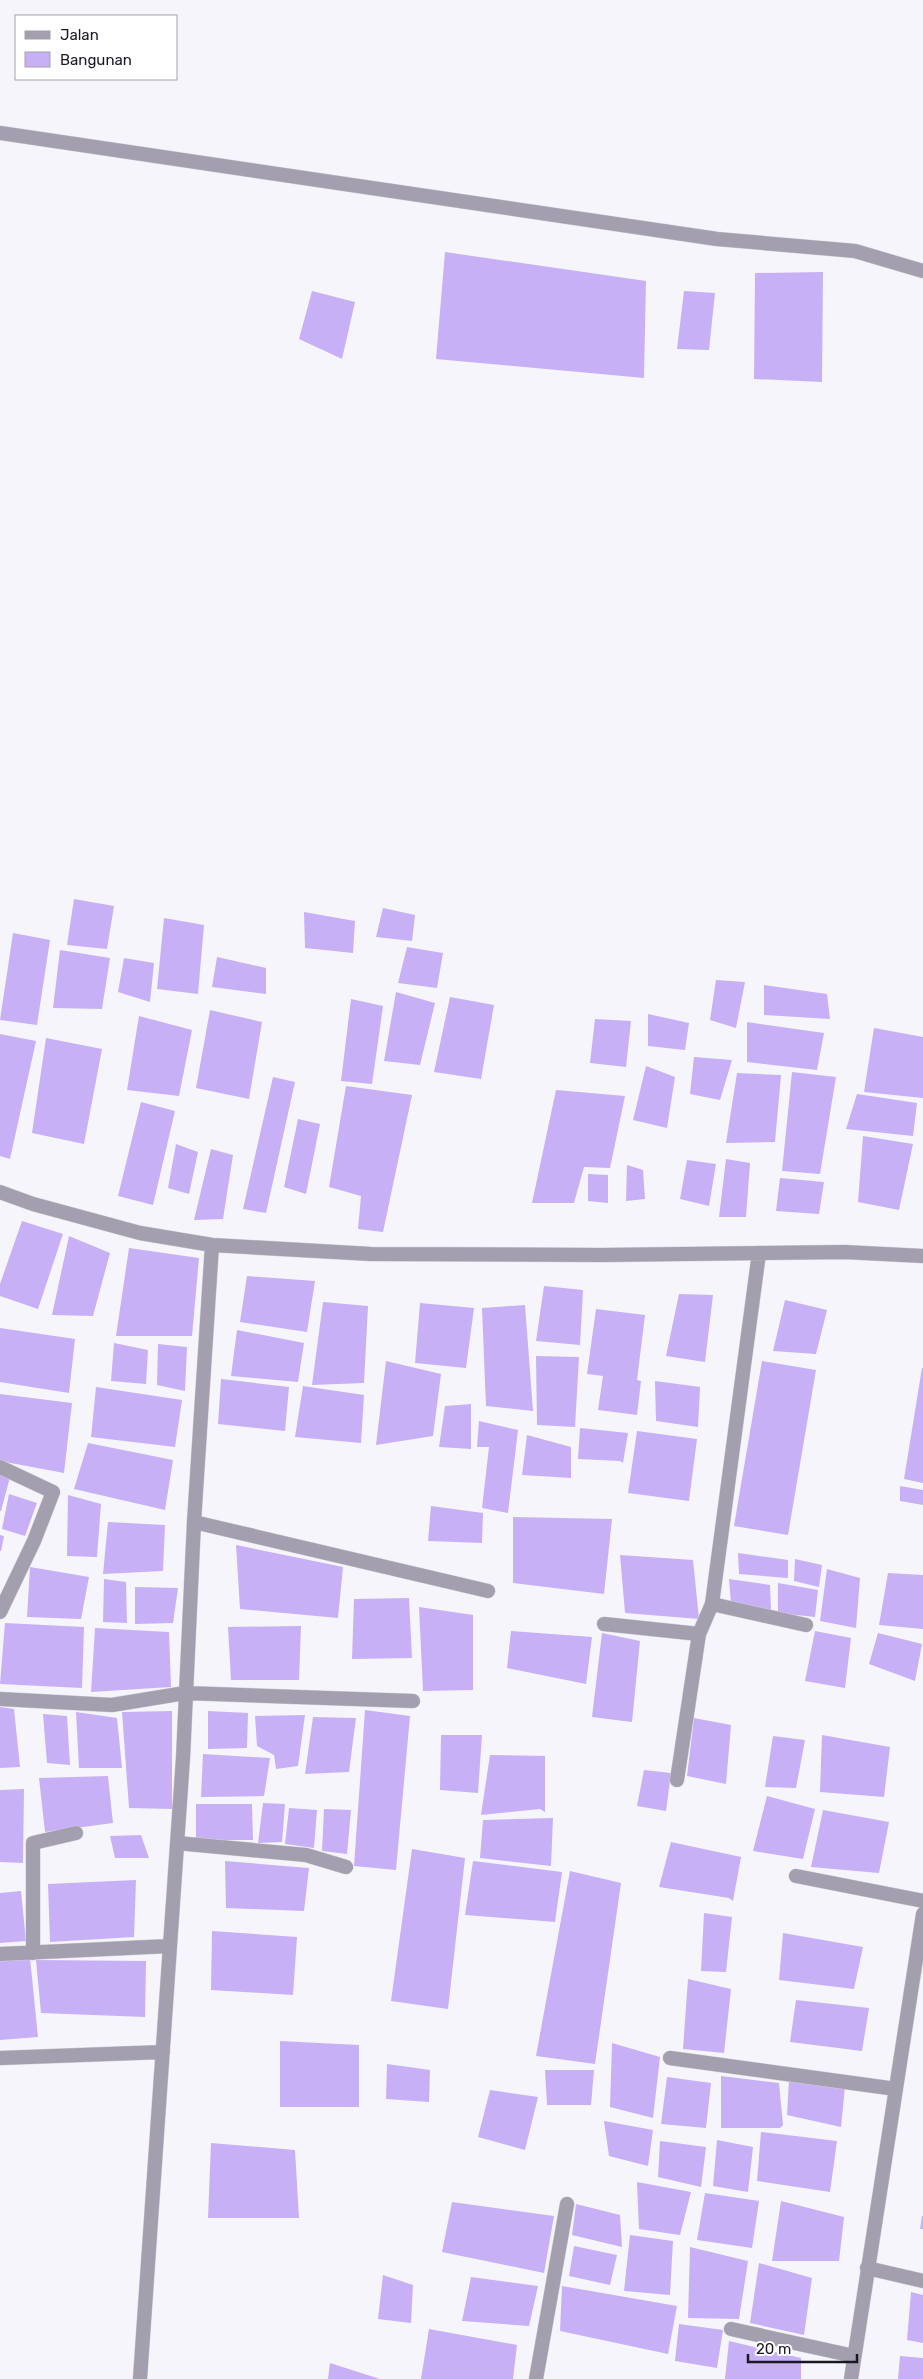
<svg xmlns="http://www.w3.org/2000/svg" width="923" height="2379" font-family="Rubik,sans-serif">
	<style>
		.building { fill: #c7b0f6 }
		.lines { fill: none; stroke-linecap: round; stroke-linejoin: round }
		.service-casing { stroke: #d4d1d9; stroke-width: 15 }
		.minor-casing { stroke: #d4d1d9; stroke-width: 15 }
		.service { stroke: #a39fae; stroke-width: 14 }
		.minor { stroke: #a39fae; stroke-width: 14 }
	</style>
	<rect width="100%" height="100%" fill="#f7f5fc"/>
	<!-- building -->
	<path class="building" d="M445,252L646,281L644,378L436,359Z
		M823,272L822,382L754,379L755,273Z
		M312,291L355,302L342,359L299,339Z
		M684,291L715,293L709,350L677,349Z
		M74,899L114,906L107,949L67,945Z
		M383,908L415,915L412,941L376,937Z
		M304,912L355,921L353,953L305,948Z
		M164,918L204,925L198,994L157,989Z
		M13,933L50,940L37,1025L0,1020Z
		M407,947L443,953L437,988L398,983Z
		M60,950L110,958L102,1009L53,1008Z
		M217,957L266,968V994L212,987Z
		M124,958L154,963L150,1002L118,992Z
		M716,980L745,982L736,1028L710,1020Z
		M764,985L827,994L830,1019L764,1015Z
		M396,992L435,1003L420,1065L384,1061Z
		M450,997L494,1005L481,1079L434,1072Z
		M351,999L383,1006L372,1084L341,1081Z
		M210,1010L262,1022L249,1099L196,1088Z
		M648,1014L689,1023L685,1050L648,1046Z
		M139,1016L192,1030L179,1096L127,1090Z
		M595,1019L631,1021L626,1067L590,1063Z
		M747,1022L824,1033L817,1070L747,1062Z
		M874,1028L923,1037V1098L864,1092Z
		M0,1034L36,1041L10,1159L0,1156Z
		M46,1038L102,1049L84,1144L32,1133Z
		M694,1057L732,1060L720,1100L690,1094Z
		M646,1066L675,1077L667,1128L633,1120Z
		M792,1072L836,1077L820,1174L782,1171Z
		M737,1073L781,1075L775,1142L726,1143Z
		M273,1077L295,1082L266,1213L243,1209Z
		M346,1086L412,1095L383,1232L358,1229L361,1196L329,1187Z
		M556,1090L625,1096L610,1168L584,1167L574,1203H532Z
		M857,1094L917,1103L913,1136L846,1129Z
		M141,1102L175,1111L153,1205L118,1196Z
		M298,1119L320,1124L306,1194L284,1187Z
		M863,1136L913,1144L899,1210L858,1202Z
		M176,1144L198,1152L189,1194L168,1188Z
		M211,1149L233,1155L223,1219L194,1220Z
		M726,1159L750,1163L746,1217H719Z
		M687,1160L716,1164L709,1206L680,1199Z
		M627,1165L643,1170L645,1199L626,1201Z
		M588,1174L608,1175V1203L588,1201Z
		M780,1178L824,1182L819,1214L776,1211Z
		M22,1221L63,1234L38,1309L0,1296V1284Z
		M69,1236L110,1253L93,1316L52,1315Z
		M129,1248L199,1258L192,1336H116Z
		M247,1276L315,1281L307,1332L240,1322Z
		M544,1286L583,1290L580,1345L536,1341Z
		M679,1294L713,1295L705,1362L666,1356Z
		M785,1300L827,1310L816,1354L773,1351Z
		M323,1302L368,1306L364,1383L312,1385Z
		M420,1303L474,1308L466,1368L415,1363Z
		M525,1305L533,1411L486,1406L482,1308Z
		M596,1309L645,1315L637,1380L641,1381L637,1415L598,1410L603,1376L587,1374Z
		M0,1328L75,1339L69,1393L0,1382Z
		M237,1330L304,1343L298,1382L231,1376Z
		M114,1343L148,1350L146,1384L111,1381Z
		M158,1344L187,1347L185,1391L157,1385Z
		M536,1356L579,1357L575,1427L537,1425Z
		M386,1361L441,1374L433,1436L376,1445Z
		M762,1361L816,1370L788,1535L734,1526Z
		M922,1368H923V1483L904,1479Z
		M221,1379L289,1387L285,1431L218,1424Z
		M655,1381L700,1387L698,1427L656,1421Z
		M303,1386L364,1395L361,1443L295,1437Z
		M96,1387L182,1400L175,1447L91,1437Z
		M0,1394L72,1403L64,1473L0,1461Z
		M471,1404V1449L439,1447L445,1406Z
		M479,1421L518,1430L508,1513L482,1508L489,1447H477Z
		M580,1428L628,1433L623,1463L620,1461L578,1459Z
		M637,1431L697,1439L689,1501L628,1493Z
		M527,1435L571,1447V1478L522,1475Z
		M88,1443L173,1460L165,1510L74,1489Z
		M0,1473L10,1477L1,1511H0Z
		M900,1486L923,1490V1505L900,1501Z
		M9,1494L37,1503L25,1536L2,1529Z
		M68,1495L101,1504L97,1557L67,1556Z
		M431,1506L483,1513L482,1543L428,1541Z
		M513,1517L612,1519L604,1594L513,1583Z
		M108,1522L165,1525L163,1571L103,1574Z
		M0,1535L4,1536L1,1551H0Z
		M236,1545L343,1567L338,1618L240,1609Z
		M738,1553L788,1560V1578L739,1574Z
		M620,1555L693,1560L699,1619L625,1613Z
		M795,1559L822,1565L819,1587L794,1581Z
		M30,1567L89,1577L81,1619L27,1617Z
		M827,1569L860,1578L856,1628L820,1621Z
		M888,1573L923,1575V1629L879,1625Z
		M104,1579L126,1582L127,1623L103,1622Z
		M729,1579L770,1585L771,1610L731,1603Z
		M778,1583L818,1590L815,1617L778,1613Z
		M135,1587L178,1588L173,1623L135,1624Z
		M409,1598L412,1658L352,1659L354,1599Z
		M419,1607L473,1615V1690L423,1691Z
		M5,1623L84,1627L82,1688L0,1684Z
		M301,1626L299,1680H231L228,1627Z
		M95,1628L169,1632L171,1687L91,1692Z
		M511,1631L592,1637L586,1684L507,1668Z
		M815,1631L851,1638L845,1688L805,1681Z
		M602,1633L640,1641L632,1722L592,1717Z
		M878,1633L922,1644L915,1681L869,1664Z
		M0,1707L14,1709L20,1767L0,1768Z
		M365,1710L410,1716L396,1870L354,1866Z
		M172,1711V1809L129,1808L122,1712Z
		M208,1711L248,1713L247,1748L208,1749Z
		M76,1712L117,1718L122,1768H79Z
		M43,1714L67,1716L70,1765L47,1763Z
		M305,1715L298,1766L276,1769L274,1755L257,1746L255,1716Z
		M313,1717L356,1718L349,1772L305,1774Z
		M694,1718L731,1725L726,1784L687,1776Z
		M441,1735H482L478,1793L440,1790Z
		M822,1735L890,1747L884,1797L820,1792Z
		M773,1736L805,1740L796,1788L765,1787Z
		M203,1754L270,1758L264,1796L201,1797Z
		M490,1755L545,1756V1812L540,1809L481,1815Z
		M644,1770L671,1773L666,1811L637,1806Z
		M108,1776L113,1823L45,1832L39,1778Z
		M24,1789L23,1863L0,1862V1790Z
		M767,1796L815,1809L803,1859L753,1851Z
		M263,1803L285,1804L282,1842L258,1843Z
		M196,1804H252L253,1840H196Z
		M289,1808L317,1810L314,1848L285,1844Z
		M324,1809L351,1810L347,1854L322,1851Z
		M823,1810L889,1822L879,1873L811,1867Z
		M553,1818L551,1866L480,1858L483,1820Z
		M141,1835L149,1858H115L110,1836Z
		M671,1842L741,1857L733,1901L729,1898L659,1887Z
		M412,1849L465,1858L448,2009L391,2001Z
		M225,1861L309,1868L304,1911L226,1908Z
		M473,1861L562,1872L555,1922L465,1915Z
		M570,1871L621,1883L595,2064L536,2056Z
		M136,1880L134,1937L50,1942L48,1884Z
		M21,1891L26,1941L0,1943V1893Z
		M704,1913L732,1917L726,1972L701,1971Z
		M212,1931L297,1937L293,1995L211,1990Z
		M783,1933L863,1947L854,1989L779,1980Z
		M0,1957L30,1958L38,2037L0,2040Z
		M36,1960L146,1961L145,2017L41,2013Z
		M688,1979L731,1989L724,2053L683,2049Z
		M796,2000L869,2008L862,2051L790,2042Z
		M280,2041L359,2045V2107H280Z
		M612,2043L660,2057L653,2118L610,2107Z
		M387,2064L430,2070L429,2102L386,2099Z
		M545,2070H594L591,2105H547Z
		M721,2076L779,2083L783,2125L780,2128H721Z
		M667,2077L711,2083L706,2128L661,2124Z
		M789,2080L845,2087L841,2127L787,2115Z
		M490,2090L538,2097L525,2150L478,2137Z
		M604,2121L653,2130L648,2166L609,2156Z
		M761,2132L837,2141L830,2192L757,2181Z
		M717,2140L753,2147L748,2192L713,2186Z
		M660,2141L706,2147L701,2187L658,2177Z
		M211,2143L295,2150L299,2218H208Z
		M637,2182L691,2192L680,2235L639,2229Z
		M705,2193L759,2201L752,2248L697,2240Z
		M781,2201L844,2217L839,2261H772Z
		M452,2202L554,2216L544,2273L442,2252Z
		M576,2204L620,2215L622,2247L572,2235Z
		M922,2216H923V2229H920Z
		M630,2235L673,2241L670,2295L624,2291Z
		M574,2246L617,2255L610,2285L569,2276Z
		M690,2247L748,2261L739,2319L688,2318Z
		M759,2263L812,2278L804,2335L750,2323Z
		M383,2275L413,2285L411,2323L378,2319Z
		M471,2277L538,2286L529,2326L462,2321Z
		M562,2286L677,2306L668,2354L560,2331Z
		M911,2292L923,2295V2343L907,2340Z
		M679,2324L723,2330L717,2368L675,2361Z
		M429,2329L517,2345L513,2379H421Z
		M729,2341L801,2358V2379H725Z
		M900,2356L923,2358V2379H898Z
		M330,2363L380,2379H328Z"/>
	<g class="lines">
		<!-- service casing -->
		<g class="service-casing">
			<path id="service" d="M0,133L717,239L855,251L923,271"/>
		</g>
		<!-- minor casing -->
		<g class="minor-casing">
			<path id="minor" d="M0,1192L33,1204L140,1233L212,1245L371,1254L602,1255L844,1252L923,1256
				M0,1467L53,1492L34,1541L0,1612
				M194,1522L488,1591
				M712,1604L806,1625
				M604,1624L699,1634
				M0,1699L112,1705L185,1693L413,1701
				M677,1780L699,1634L712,1604L759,1253
				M177,1843L306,1855L346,1867
				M796,1876L923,1901
				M33,1953V1843L76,1833
				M0,1954L170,1946
				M0,2058L163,2052
				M670,2058L896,2089
				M867,2268L923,2281
				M731,2329L854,2356
				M140,2379L183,1758L194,1522L212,1245
				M536,2379L567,2204
				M851,2379L923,1914"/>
		</g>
		<!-- service -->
		<use href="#service" class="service"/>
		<!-- minor -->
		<use href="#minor" class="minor"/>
	</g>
	<!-- legend -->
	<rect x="15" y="15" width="162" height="65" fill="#ffffff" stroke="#a4a2a7"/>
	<rect x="25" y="31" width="25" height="8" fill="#a39fae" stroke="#a4a2a7"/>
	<text x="60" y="40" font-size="15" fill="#1b1723">Jalan</text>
	<rect x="25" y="52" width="25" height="15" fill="#c7b0f6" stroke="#a4a2a7"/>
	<text x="60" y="65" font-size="15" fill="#1b1723">Bangunan</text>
	<!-- scale -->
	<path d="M748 2354v8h109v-8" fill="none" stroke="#1b1723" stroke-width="2.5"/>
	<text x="756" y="2354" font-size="15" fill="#1b1723" stroke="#ffffff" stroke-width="4" paint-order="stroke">20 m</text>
</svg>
